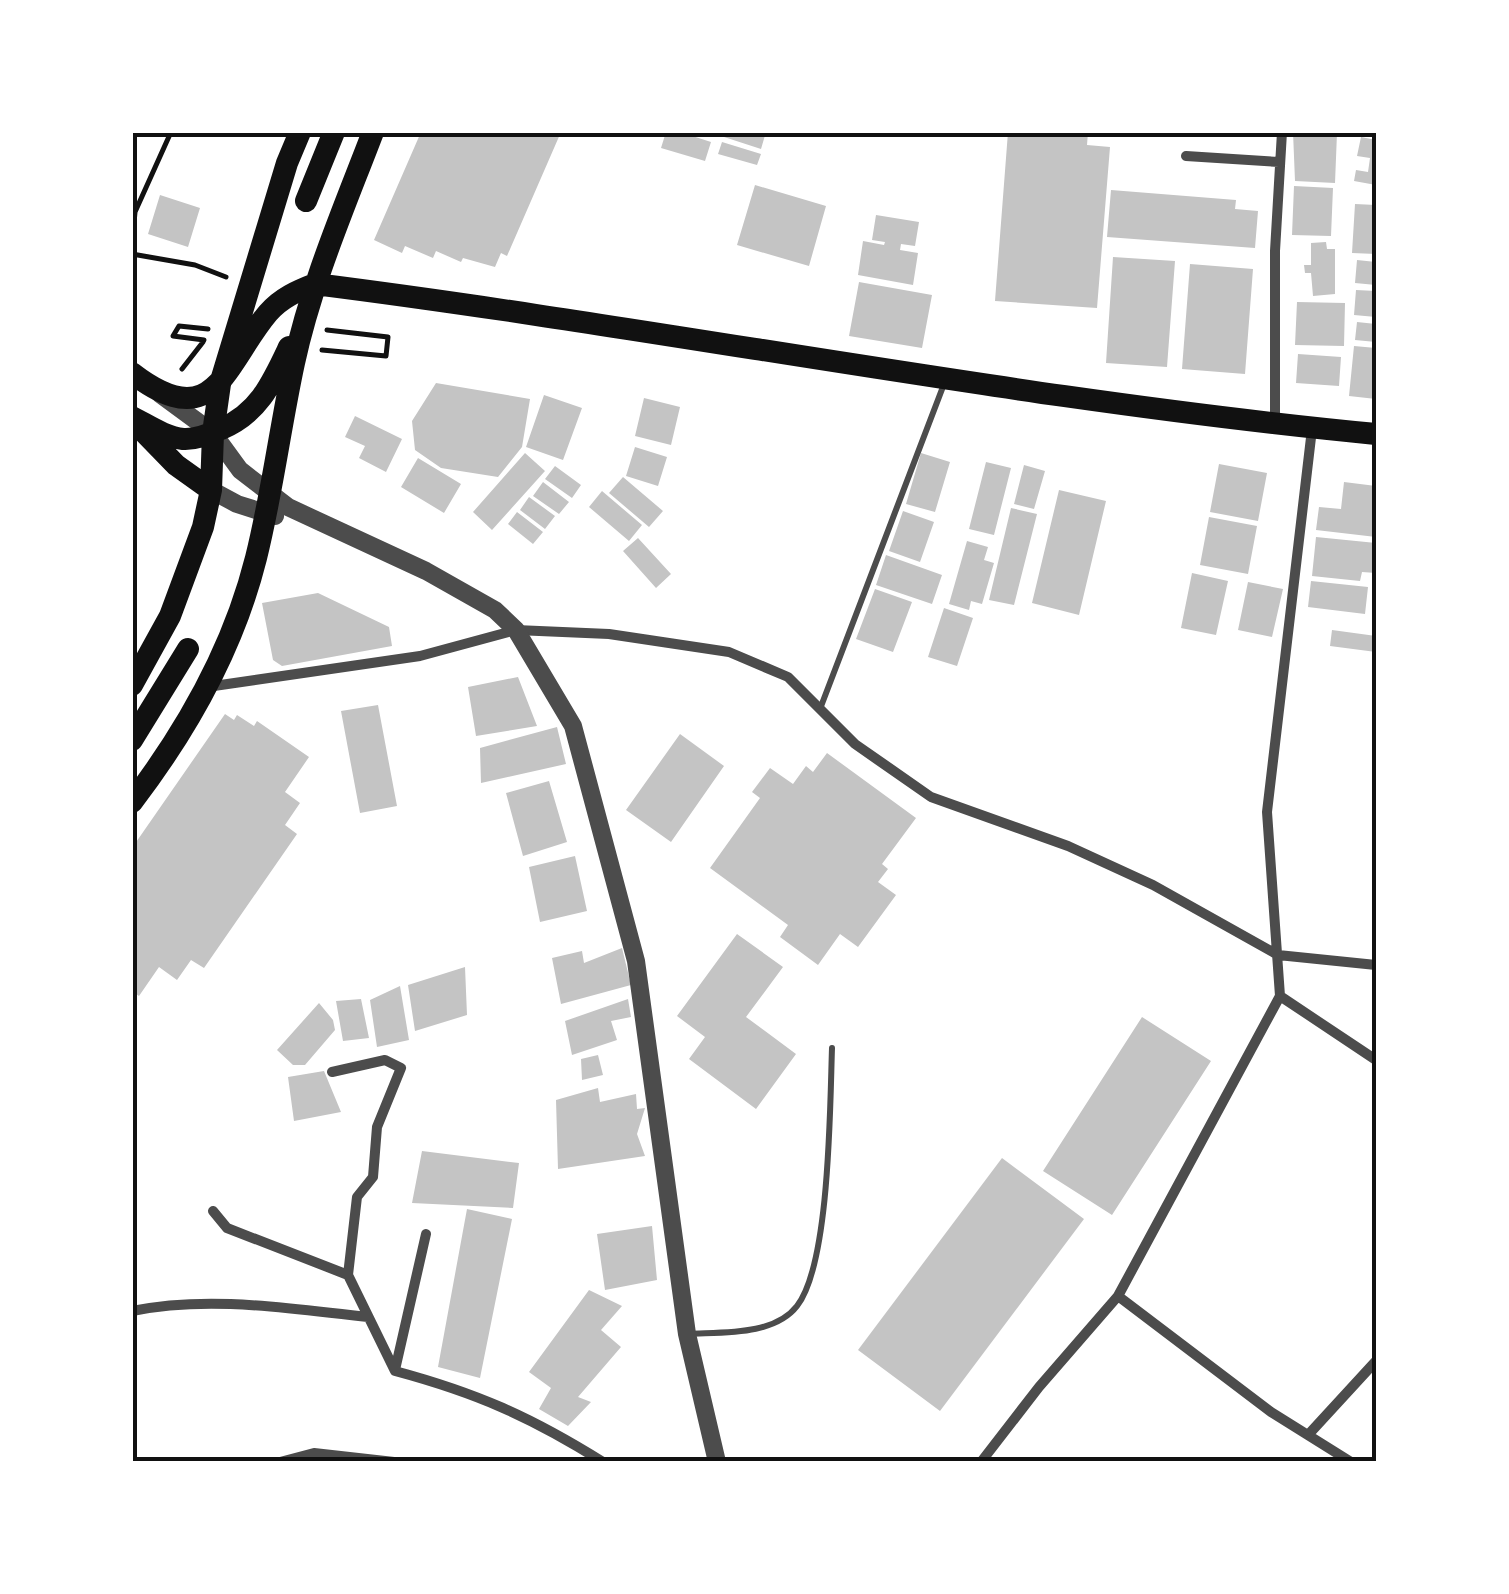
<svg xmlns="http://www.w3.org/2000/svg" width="1509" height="1594" font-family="Cabin,sans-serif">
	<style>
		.building { fill: #c4c4c4 }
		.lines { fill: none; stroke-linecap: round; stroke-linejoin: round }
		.path { stroke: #111; stroke-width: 5 }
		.service { stroke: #4c4c4c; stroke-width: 6 }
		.minor { stroke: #4c4c4c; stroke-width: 10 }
		.tertiary { stroke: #4c4c4c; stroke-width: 18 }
		.primary { stroke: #111; stroke-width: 22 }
		.neatline { fill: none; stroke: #111; stroke-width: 4 }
	</style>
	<rect width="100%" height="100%" fill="#fff"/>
	<!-- building -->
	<path class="building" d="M421,132H561L507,256L501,253L495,267L463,258L461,262L436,251L433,258L405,246L402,253L374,240Z
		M666,132H680L711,142L705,161L661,148Z
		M722,132H766L761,149L721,136Z
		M1008,132H1088L1087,145L1110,147L1097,308L995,301Z
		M1293,132L1337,133L1335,183L1295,181Z
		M1361,137L1376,140V185L1354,181L1356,170L1368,172L1370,158L1357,156Z
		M722,142L761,154L757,165L718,154Z
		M755,185L826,206L809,266L737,245Z
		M1294,186L1333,188L1331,236L1292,235Z
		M1111,190L1236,200L1235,209L1258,211L1255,248L1107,237Z
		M160,195L200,208L188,247L148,234Z
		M1355,204L1376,205V254L1352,253Z
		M876,215L919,222L915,246L901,244L900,250L918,253L913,285L858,275L863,241L884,245L885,242L872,240Z
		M1326,242L1327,249H1335V294L1313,296L1311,273H1305L1304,265H1311V243Z
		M1113,257L1175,261L1167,367L1106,363Z
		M1357,260L1376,262V285L1355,283Z
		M1190,264L1253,269L1245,374L1182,369Z
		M859,282L932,295L922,348L849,336Z
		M1356,290L1376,291V317L1354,315Z
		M1297,302L1345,303L1344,346L1295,345Z
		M1357,322L1376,324V342L1355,340Z
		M1354,346L1376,348V399L1349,396Z
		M1298,354L1341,357L1339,386L1296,383Z
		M436,383L530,399L522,447L498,477L441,468L415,450L412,421Z
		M544,395L582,408L563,460L526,447Z
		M644,398L680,407L671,445L635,436Z
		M355,416L402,439L386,472L359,458L365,446L345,437Z
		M635,447L667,457L658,486L626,476Z
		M525,453L545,471L492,530L473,512Z
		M921,453L950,462L935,512L906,504Z
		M418,458L461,484L444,513L401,487Z
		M986,462L1011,468L994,535L969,529Z
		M1219,464L1267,473L1258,521L1210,512Z
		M1024,465L1045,471L1034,509L1014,504Z
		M555,466L581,485L572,498L545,479Z
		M623,477L663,511L649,527L609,493Z
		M543,482L569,502L559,514L533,496Z
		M1344,482L1376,486V537L1316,530L1319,507L1341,509Z
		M1059,490L1106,501L1079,615L1032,603Z
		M602,491L642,525L629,541L589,507Z
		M529,497L555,516L545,529L520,510Z
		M1011,508L1037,514L1014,605L989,600Z
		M903,511L934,522L920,562L889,551Z
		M517,512L543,532L533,544L508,524Z
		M1209,517L1257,526L1248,574L1200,565Z
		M1316,537L1376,543V573L1362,572L1360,581L1312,576Z
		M638,538L671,574L656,588L623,551Z
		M967,541L988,547L984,560L994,563L982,604L971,601L969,610L949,604Z
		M886,555L942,575L932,604L876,585Z
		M1192,573L1228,581L1216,635L1181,628Z
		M1311,581L1368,587L1365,614L1308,607Z
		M1248,582L1283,589L1272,637L1238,630Z
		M875,589L912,602L893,652L856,639Z
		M318,593L389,627L392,646L282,666L273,660L262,603Z
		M944,608L973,618L957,666L928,657Z
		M1332,630L1376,636V652L1330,646Z
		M518,677L537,726L476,736L468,687Z
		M378,705L397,806L360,813L341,711Z
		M225,714L234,720L237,715L254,726L257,721L309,757L285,792L300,803L285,825L297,834L204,968L191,960L177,980L159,967L139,996L132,991V848Z
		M557,727L566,764L481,783L480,748Z
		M680,734L724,766L671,842L626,810Z
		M827,753L916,818L882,864L888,869L878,882L896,895L858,947L840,934L818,965L780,937L788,925L710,868L760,798L752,792L770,768L793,784L806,766L813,772Z
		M549,781L567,842L523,856L506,793Z
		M575,856L587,911L540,922L529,867Z
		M737,934L783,967L746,1017L796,1054L756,1109L689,1059L705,1037L677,1016Z
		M622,948L631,985L561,1004L552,958L582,951L584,963Z
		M465,967L467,1015L415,1031L408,985Z
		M400,986L409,1040L377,1047L370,1000Z
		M361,999L369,1038L343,1041L336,1001Z
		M628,999L631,1017L611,1021L617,1040L572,1055L565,1021Z
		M319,1003L333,1020L335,1030L305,1065H293L277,1050Z
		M1142,1017L1211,1061L1112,1215L1043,1171Z
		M598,1055L603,1075L582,1080L581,1059Z
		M324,1071L341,1112L294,1121L288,1077Z
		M598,1088L600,1102L636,1094L637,1109L645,1108L637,1134L645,1156L558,1169L556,1100Z
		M422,1151L519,1163L513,1208L412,1203Z
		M1002,1158L1084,1219L940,1411L858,1350Z
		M467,1209L512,1219L480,1378L438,1367Z
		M652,1226L657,1280L605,1290L597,1234Z
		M589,1290L622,1306L601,1330L621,1347L578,1397L591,1402L568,1426L539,1409L551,1388L529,1372Z"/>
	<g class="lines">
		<!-- path -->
		<path class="path" d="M132,245L135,212L171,132
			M132,254L195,265L226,277
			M204,340L173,336L179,326L208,329
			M322,350L386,356L388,337L327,330
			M182,369L203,342"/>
		<!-- service -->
		<path class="service" d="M820,709L944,384
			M688,1334C721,1332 774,1336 797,1306C830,1264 830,1104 832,1048"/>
		<!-- minor -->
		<path class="minor" d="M1186,156L1279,162
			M1275,423V251L1282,132
			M207,687L420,656L516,630L609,634L729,652L788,677L855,744L931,797L1068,846L1153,885L1278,955L1376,965
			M1280,996L1376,1060
			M332,1072L385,1060L401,1068L377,1127L373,1177L357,1197L348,1275
			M213,1211L227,1228L348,1275L395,1371C477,1393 531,1417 603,1462
			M1118,1296L1271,1412L1351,1462
			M132,1311C210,1295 290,1309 368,1317
			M395,1370L426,1234
			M1308,1435L1376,1361
			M280,1462L314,1453L394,1462
			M981,1462L1039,1387L1118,1296L1280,996L1267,812L1312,429"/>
		<!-- tertiary -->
		<path class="tertiary" d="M160,394L213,433L240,470L288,507L426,571L495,610L516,630L573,726L636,961L687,1334L717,1462
			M211,490L237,504L275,516"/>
		<!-- primary -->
		<path class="primary" d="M306,201L334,132
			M132,373C215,437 225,364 268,313C281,298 297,291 315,284C670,329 1021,400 1376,434
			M132,417C148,425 165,437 183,439C195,440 210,434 221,429C259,413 272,383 289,347
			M142,430L176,465L211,490
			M132,685L170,616L203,527L211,490L213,433L220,384L287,163L300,132
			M132,740L188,649
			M132,802C187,730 234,646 256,558C272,494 280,428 294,363C311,284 344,208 373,132"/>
	</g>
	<!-- border -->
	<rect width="1509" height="1594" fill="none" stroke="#ffffff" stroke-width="270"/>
	<rect x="135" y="135" width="1239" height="1324" class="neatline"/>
</svg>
